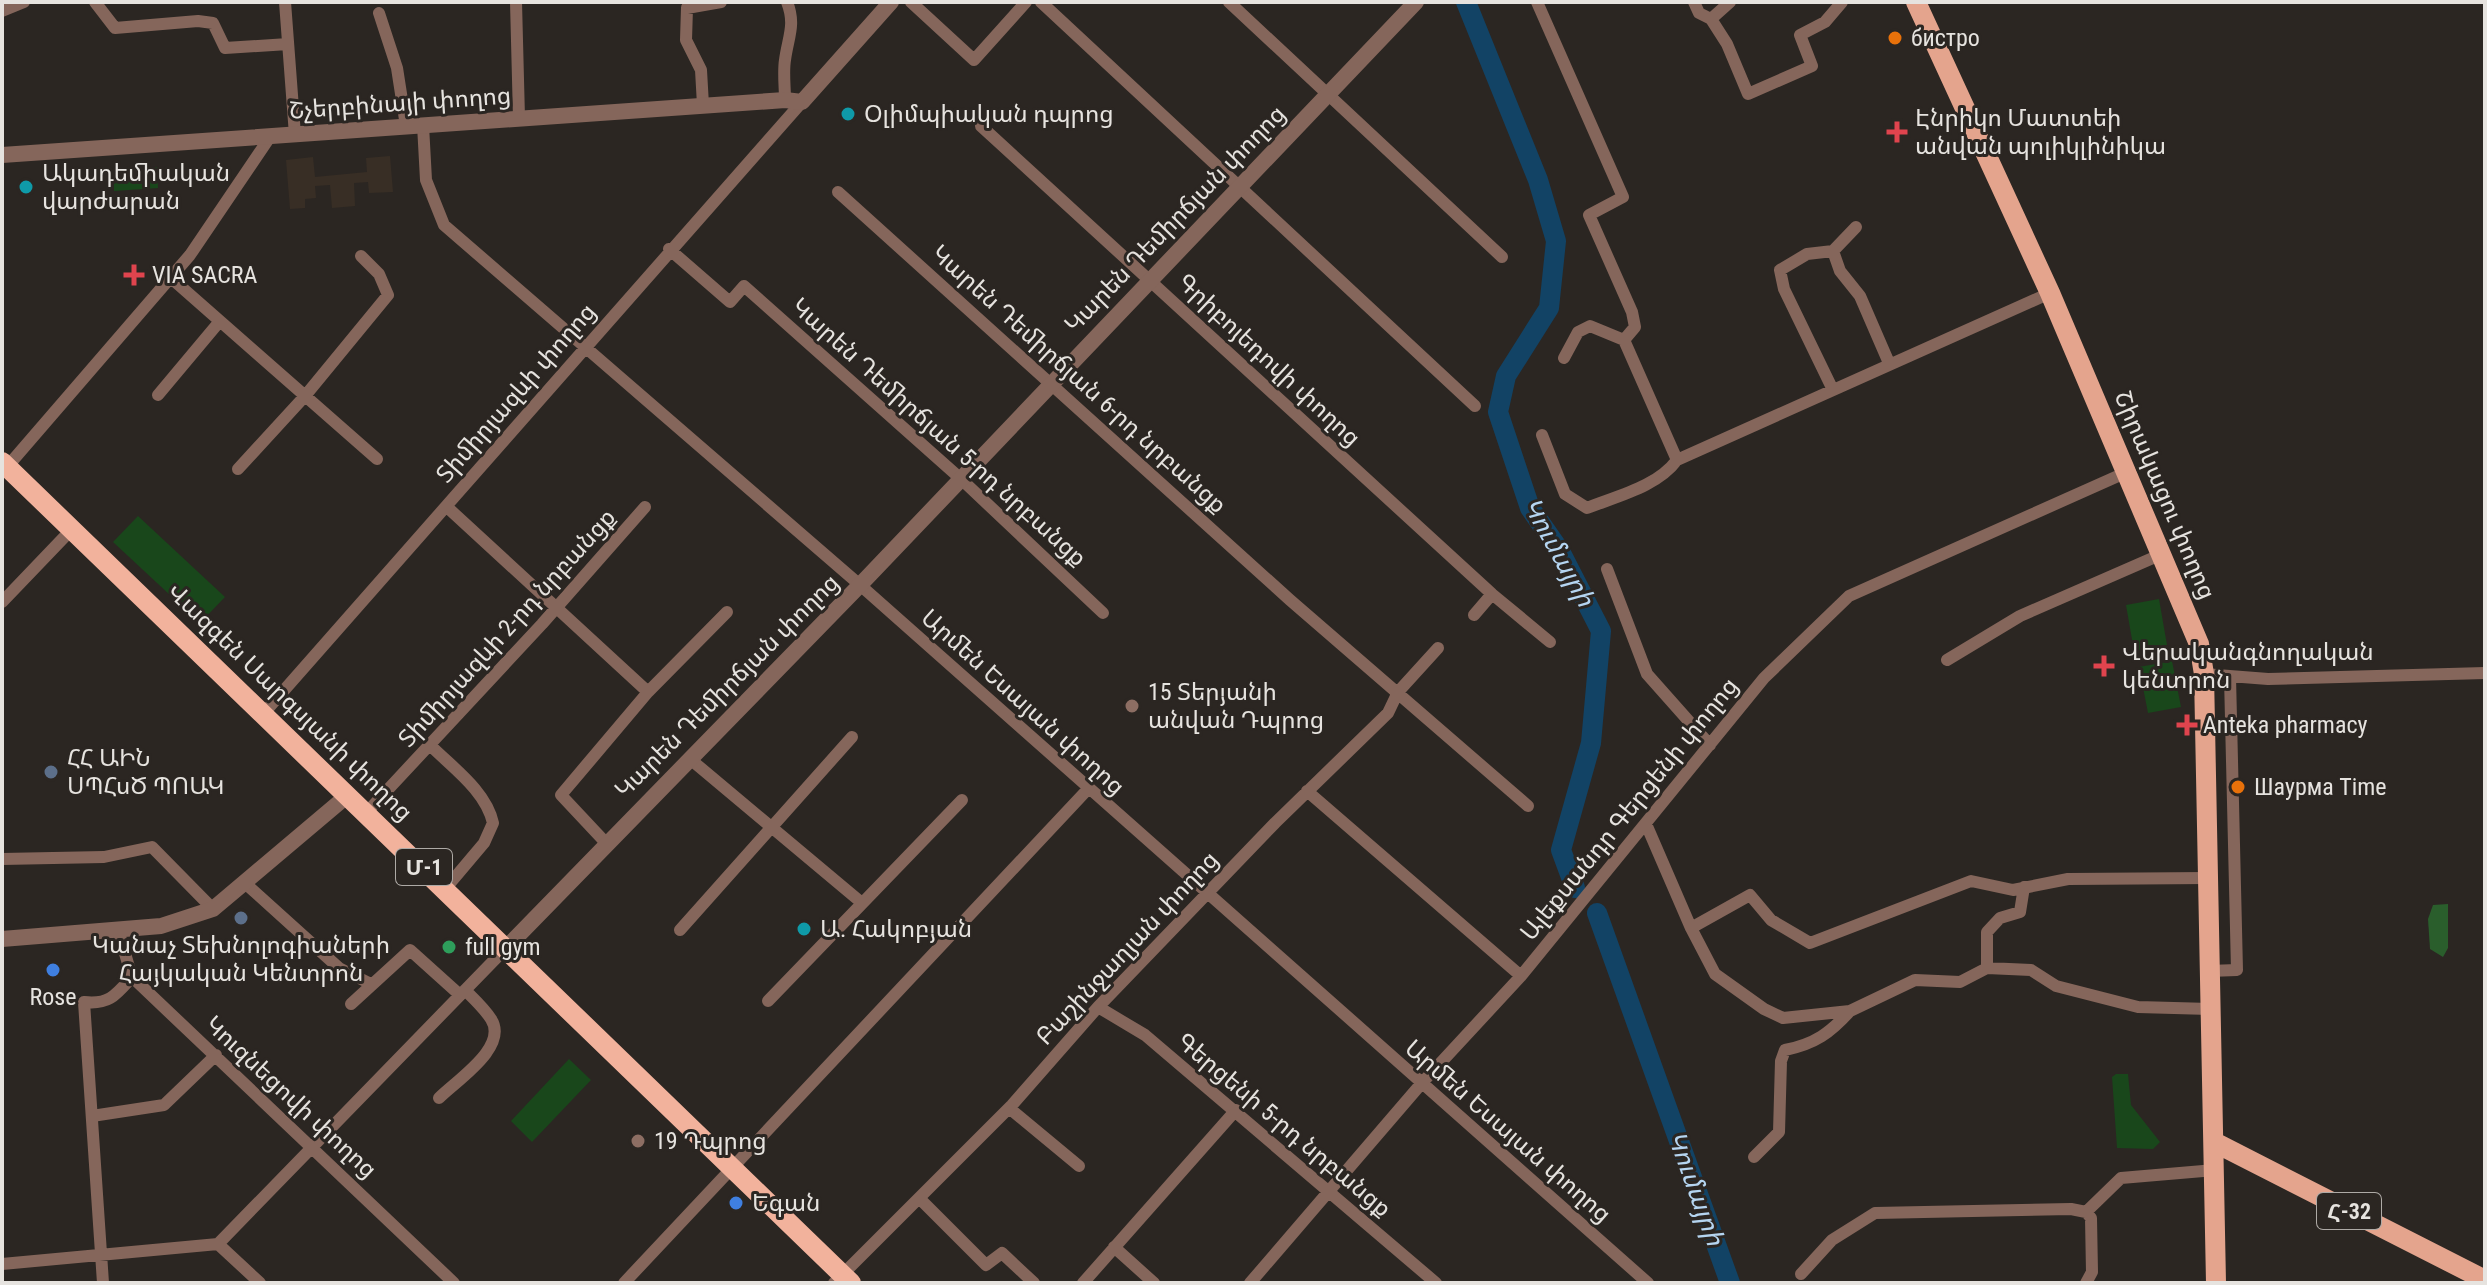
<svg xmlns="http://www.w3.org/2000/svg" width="2487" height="1285" font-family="'Roboto Condensed','Noto Sans Armenian',sans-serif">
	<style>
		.built { fill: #382e25 }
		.green { fill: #19471b }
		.forest { fill: #2a5e2c }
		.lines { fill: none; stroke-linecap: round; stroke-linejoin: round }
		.river { stroke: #124365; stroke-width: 20 }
		.minor { stroke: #85665b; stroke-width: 12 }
		.tertiary { stroke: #85665b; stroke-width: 16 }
		.primary { stroke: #e4a48d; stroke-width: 20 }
		.trunk { stroke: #f2b29c; stroke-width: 20 }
		.food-dot { fill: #e8710a; stroke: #2b2622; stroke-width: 3 }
		.culture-dot { fill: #0f9aa8; stroke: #2b2622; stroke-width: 3 }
		.health-dot { fill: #e0444e; stroke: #2b2622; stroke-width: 3 }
		.education-dot { fill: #8d6e63; stroke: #2b2622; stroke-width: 3 }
		.service-dot { fill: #5c6f8a; stroke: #2b2622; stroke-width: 3 }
		.leisure-dot { fill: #2e9e5b; stroke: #2b2622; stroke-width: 3 }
		.shop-dot { fill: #3f7fe0; stroke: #2b2622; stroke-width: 3 }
		.labels { text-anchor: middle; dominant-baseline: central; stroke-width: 6; stroke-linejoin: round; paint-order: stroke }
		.shield { fill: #2b2622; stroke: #aeaaa6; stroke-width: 2 }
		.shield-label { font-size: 22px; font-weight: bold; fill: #e6e3df }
		.poi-label { font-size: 24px; fill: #e6e3df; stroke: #2b2622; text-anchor: start }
		.street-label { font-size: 24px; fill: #e6e3df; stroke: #2b2622 }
		.water-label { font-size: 26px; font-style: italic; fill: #b5d5f1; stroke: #2b2622 }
	</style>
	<rect width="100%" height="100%" fill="#2b2622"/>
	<!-- built -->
	<path class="built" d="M390,156L393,192L369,193L368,182L354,183L355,206L332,208L330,185L315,186L316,198L305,199V208L290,209L286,160L313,157L315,177L367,172L366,158Z"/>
	<!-- green -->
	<path class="green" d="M157,167L158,188L114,191L113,170Z
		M138,516L225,597L200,623L113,542Z
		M2159,599L2167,645L2134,651L2126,605Z
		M2172,661L2181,707L2148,713L2139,667Z
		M569,1059L591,1080L532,1142L511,1121Z
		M2116,1074H2128L2131,1105L2160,1142L2153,1149L2117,1148L2112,1077Z"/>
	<!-- forest -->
	<path class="forest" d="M2448,904V948L2443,957L2430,949L2428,919L2433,905Z"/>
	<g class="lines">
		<!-- river -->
		<path class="river" d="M1466,2L1538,180L1556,241L1549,308L1506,376L1498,412L1530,508L1560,551L1601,631L1591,743L1561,850L1575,888
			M1597,913L1730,1283"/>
		<!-- minor -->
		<path class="minor" d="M95,2L115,28L198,21L213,23L225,48L288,44
			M285,2L295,135
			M516,2L519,118
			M911,2L974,60L1026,2
			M1041,2L1475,406
			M1229,2L1502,257
			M1537,2L1623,197L1589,215L1632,312L1635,327L1624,340L1677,460L2050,293
			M1694,2L1699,13L1711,19
			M1730,2L1711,19L1727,44L1748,94L1812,66L1800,35L1825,22L1842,2
			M2,11L24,2
			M379,13L397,68L406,126
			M785,100C785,87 783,72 785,60C788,37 796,25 787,2
			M703,105L701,70L686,40L687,8L721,2
			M423,125L426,180L444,225L860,585L1648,1283
			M981,126L1492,594L1550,642
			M838,192L1290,600L1528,806
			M669,249L730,302L744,286L961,479L1103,613
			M1833,251L1840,271L1860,296L1889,363
			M171,278L377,459
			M1564,358L1578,332L1590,326L1624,340
			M1832,388L1784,289L1780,270L1807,254L1833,251L1856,227
			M158,395L220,321
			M1542,435L1565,494L1587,508C1617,496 1657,487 1677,460
			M7,467L190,255L270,137
			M238,469L305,396L388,295L379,274L361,256
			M447,507L648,692
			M1607,569L1647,674L1710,745
			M2,602L72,529
			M1474,615L1492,594
			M1947,660L2020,616L2162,554
			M2204,674L2268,679L2485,673
			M264,713L802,102
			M431,746C453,768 486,791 493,823L484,843L446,888
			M690,759L862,903
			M1307,791L1521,976
			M367,812L542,624L645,507
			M1646,824L1691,928L1715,974L1764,1009L1783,1018L1850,1011L1915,980L1960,982L1987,968L2031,970L2056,986L2138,1007L2210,1009
			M606,843L561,795L648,692L727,612
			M2,859L104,857L152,847L213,909
			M246,884L339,968L371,984
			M1691,928L1750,895L1771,920L1810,943L1971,881L2013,890L2068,879L2208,878
			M118,930L132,977L454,1283
			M680,930L852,737
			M1987,968V932L2000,918L2020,912L2024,887
			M2209,971L2237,970L2230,677
			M768,1001L962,800
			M351,1004L410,950L460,995
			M1098,1007L1145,1035L1436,1283
			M439,1098C457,1080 509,1047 491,1019C484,1008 474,999 465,990
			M1009,1108L1079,1166
			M92,1116L164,1105L216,1055
			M1754,1157L1779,1132L1781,1061L1785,1050C1815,1044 1830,1033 1850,1011
			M919,1198L986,1265L1002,1253L1034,1283
			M2086,1212L2121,1178L2215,1170
			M218,1244L260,1283
			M1114,1247L1154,1283
			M2,1264L218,1244L507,947
			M1801,1274L1832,1240L1875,1213L2071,1209L2086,1212L2091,1218L2092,1272L2086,1283
			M103,1283L84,1002C109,1005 116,995 132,977
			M624,1283L1088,789
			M834,1283L1012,1105L1098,1007L1275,823L1388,713L1398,692L1438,648
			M1083,1283L1236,1110
			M1250,1283L1421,1084L1521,976L1764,678L1849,596L2127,472"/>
		<!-- tertiary -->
		<path class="tertiary" d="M2,155L785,100L802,102L891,2
			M2,939L161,926L213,909L348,795
			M507,947L860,585L1416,2"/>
		<!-- primary -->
		<path class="primary" d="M1916,2L2050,293L2199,644L2204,674L2216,1283
			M2214,1142L2485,1280"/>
		<!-- trunk -->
		<path class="trunk" d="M2,462L851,1283"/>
	</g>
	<!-- markers -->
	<g class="food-dot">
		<circle cx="1895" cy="38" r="8"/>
		<circle cx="2238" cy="787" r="8"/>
	</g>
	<g class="culture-dot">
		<circle cx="848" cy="114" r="8"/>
		<circle cx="26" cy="187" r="8"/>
		<circle cx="804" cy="929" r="8"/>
	</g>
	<g class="health-dot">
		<path d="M1893 120h8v8h8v8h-8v8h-8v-8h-8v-8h8z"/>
		<path d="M130 263h8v8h8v8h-8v8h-8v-8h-8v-8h8z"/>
		<path d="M2100 654h8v8h8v8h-8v8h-8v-8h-8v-8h8z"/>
		<path d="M2183 713h8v8h8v8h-8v8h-8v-8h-8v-8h8z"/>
	</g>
	<g class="education-dot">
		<circle cx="1132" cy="706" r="8"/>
		<circle cx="638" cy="1141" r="8"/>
	</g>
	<g class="service-dot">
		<circle cx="51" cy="772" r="8"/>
		<circle cx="241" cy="918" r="8"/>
	</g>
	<circle class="leisure-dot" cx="449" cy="947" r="8"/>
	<g class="shop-dot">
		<circle cx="53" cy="970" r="8"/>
		<circle cx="736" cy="1203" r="8"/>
	</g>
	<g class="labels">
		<!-- shield labels -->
		<g class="shield">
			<rect x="396" y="849" width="56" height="36" rx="6"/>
			<rect x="2317" y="1193" width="64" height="36" rx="6"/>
		</g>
		<g class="shield-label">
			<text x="424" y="867">Մ-1</text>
			<text x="2349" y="1211">Հ-32</text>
		</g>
		<!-- poi labels -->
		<g class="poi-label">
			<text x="1911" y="38">бистро</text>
			<text x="864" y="114">Օլիմպիական դպրոց</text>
			<text x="1915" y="118">Էնրիկո Մատտեի<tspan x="1915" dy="28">անվան պոլիկլինիկա</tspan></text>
			<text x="42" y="173">Ակադեմիական<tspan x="42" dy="28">վարժարան</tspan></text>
			<text x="152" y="275">VIA SACRA</text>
			<text x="2122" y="652">Վերականգնողական<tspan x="2122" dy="28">կենտրոն</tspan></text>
			<text x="1148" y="692">15 Տերյանի<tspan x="1148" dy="28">անվան Դպրոց</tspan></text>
			<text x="2203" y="725">Anteka pharmacy</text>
			<text x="67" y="758">ՀՀ ԱԻՆ<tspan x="67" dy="28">ՍՊՀսԾ ՊՈԱԿ</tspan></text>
			<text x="2254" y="787">Шаурма Time</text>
			<text x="820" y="929">Ա. Հակոբյան</text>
			<text x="241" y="945" text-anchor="middle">Կանաչ Տեխնոլոգիաների<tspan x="241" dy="28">Հայկական Կենտրոն</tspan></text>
			<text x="465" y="947">full gym</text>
			<text x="53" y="997" text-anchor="middle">Rose</text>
			<text x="654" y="1141">19 Դպրոց</text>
			<text x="752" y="1203">Եգան</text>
		</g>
		<!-- street labels -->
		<g class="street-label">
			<text transform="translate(400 103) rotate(-4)">Շչերբինայի փողոց</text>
			<text transform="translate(1175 219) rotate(-46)">Կարեն Դեմիրճյան փողոց</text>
			<text transform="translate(1269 360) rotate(43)">Գրիբոյեդովի փողոց</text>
			<text transform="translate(1079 379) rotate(42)">Կարեն Դեմիրճյան 6-րդ նրբանցք</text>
			<text transform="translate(516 393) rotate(-49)">Տիմիրյազևի փողոց</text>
			<text transform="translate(939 432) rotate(42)">Կարեն Դեմիրճյան 5-րդ նրբանցք</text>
			<text transform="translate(2165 495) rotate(67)">Շիրակացու փողոց</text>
			<text transform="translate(507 628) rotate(-48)">Տիմիրյազևի 2-րդ նրբանցք</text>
			<text transform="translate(727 686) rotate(-45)">Կարեն Դեմիրճյան փողոց</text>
			<text transform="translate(290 702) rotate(44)">Վազգեն Սարգսյանի փողոց</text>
			<text transform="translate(1023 702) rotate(42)">Արմեն Եսայան փողոց</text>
			<text transform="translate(1629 809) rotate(-51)">Ալեքսանդր Գերցենի փողոց</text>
			<text transform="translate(1127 948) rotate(-47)">Բաշինջաղյան փողոց</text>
			<text transform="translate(291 1097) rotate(43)">Կուզնեցովի փողոց</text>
			<text transform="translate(1284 1125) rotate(40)">Գերցենի 5-րդ նրբանցք</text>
			<text transform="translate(1508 1131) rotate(41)">Արմեն Եսայան փողոց</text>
		</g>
		<!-- water labels -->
		<g class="water-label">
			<text transform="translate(1559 552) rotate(61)">Կումայրի</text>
			<text transform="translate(1696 1188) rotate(70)">Կումայրի</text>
		</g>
	</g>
	<!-- border -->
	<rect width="2487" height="1285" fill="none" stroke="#e6e3df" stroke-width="8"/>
</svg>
